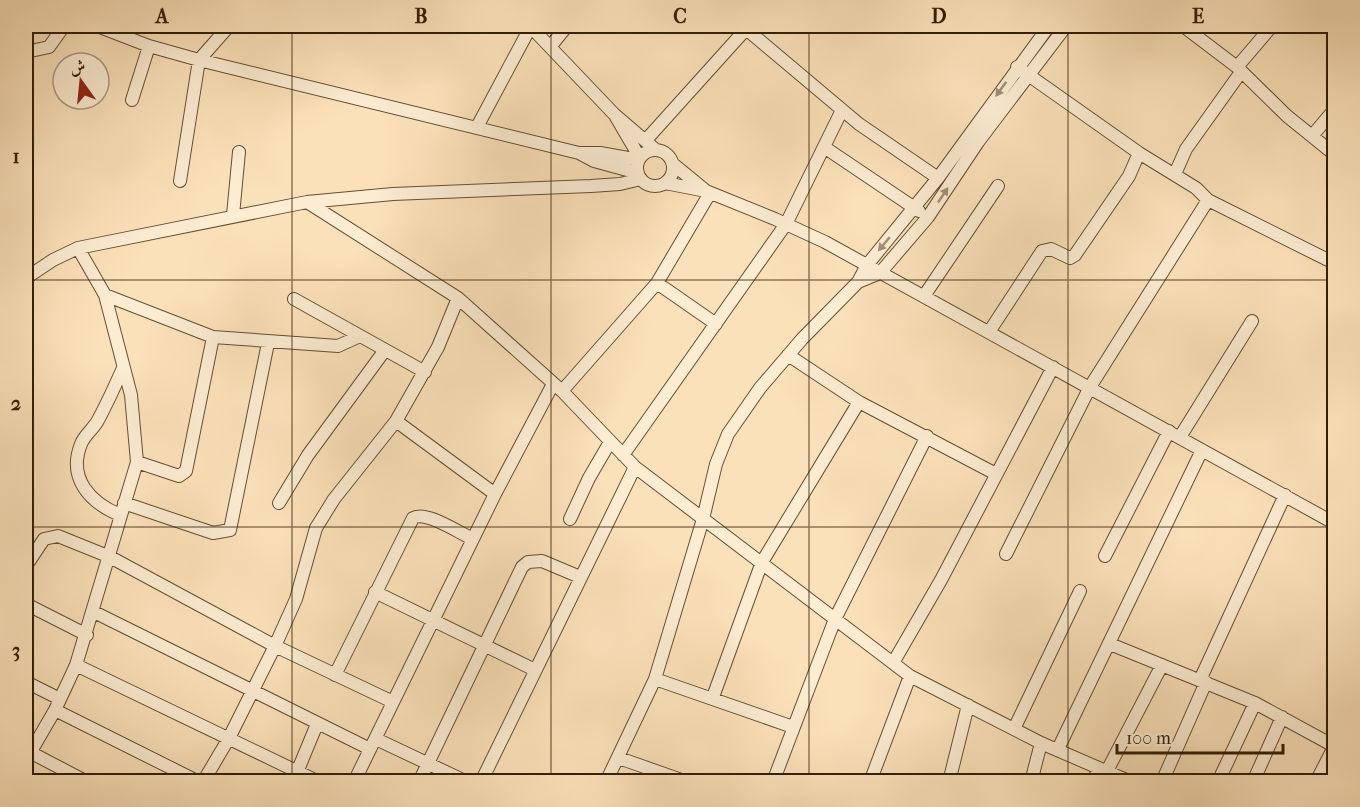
<svg xmlns="http://www.w3.org/2000/svg" width="1360" height="807" font-family="'IM FELL French Canon',Amiri,serif">
	<style>
		.lines { fill: none; stroke-linecap: round; stroke-linejoin: round }
		.minor-casing { stroke: #644f30; stroke-width: 14 }
		.minor { stroke: #fcecd2; stroke-width: 12 }
		.oneway { fill: #a18f74 }
		.grid { fill: none; stroke: #311e02; stroke-width: 1.5; stroke-opacity: 0.55 }
		.neatline { fill: none; stroke: #311e02; stroke-width: 2 }
		.grid-label { font-size: 20px; text-anchor: middle; font-weight: bold; fill: #311e02 }
	</style>
	<rect width="100%" height="100%" fill="#fbe1ba"/>
	<filter id="stains"><feTurbulence type="fractalNoise" baseFrequency=".00333" numOctaves="4"/><feColorMatrix values="0 0 0 0 .2 0 0 0 0 .09 0 0 0 0 .02 0 0 0 .5 -.17"/></filter>
	<radialGradient id="worn" r=".72"><stop offset=".6" stop-color="#630" stop-opacity="0"/><stop offset="1" stop-color="#630" stop-opacity=".3"/></radialGradient>
	<g class="lines">
		<!-- minor casing -->
		<g class="minor-casing">
			<path id="minor" d="M97,26L149,46L199,60L579,153L594,161L638,173
				M530,26L614,114L656,150
				M1183,26L1237,67L1287,116L1334,154
				M550,47L567,26
				M26,52L49,47L64,26
				M1017,67L1139,153L1196,188L1208,200L1334,263
				M1237,67L1272,26
				M132,100L149,46
				M616,117L640,158
				M477,127L531,26
				M1312,136L1334,110
				M646,140L746,29L859,124L938,178
				M824,147L919,211
				M637 168a18 18 0 1 1 36 0a18 18 0 1 1-36 0Z
				M580,153H600L639,160
				M673,164L706,191
				M1175,174L1186,149L1241,72
				M180,181L199,60L229,26
				M665,183L706,191L775,219L825,242L1334,523
				M307,202L458,298L562,391L635,467L910,676L1041,743L1131,782
				M233,215L239,152
				M26,278L53,260L78,248L307,202L393,194L591,186L620,184L641,179
				M858,282L880,273L928,217L978,142L1066,26
				M657,283L716,324
				M105,295L213,337L338,346L360,336
				M924,296L998,186
				M294,299L425,372
				M989,332L1042,251L1051,249L1070,258L1075,255L1129,176L1139,153
				M788,355L859,402L996,474
				M562,391L657,283L710,193
				M396,421L495,494
				M1180,437L1252,321
				M623,455L786,224L842,110
				M137,462L179,476L186,471L213,337
				M124,503L213,533L230,530L268,343
				M279,503L308,455L385,350
				M120,515C91,503 67,479 81,444C84,436 92,430 97,422C107,404 115,386 123,368
				M570,519L589,478L610,442
				M1006,554L1090,387L1208,200
				M1105,556L1169,431
				M26,566L44,539L58,536L110,557L275,646L393,702
				M375,592L535,670
				M26,604L87,635
				M94,612L370,749
				M1110,644L1255,703L1334,746
				M893,663L941,580L1053,367
				M76,665L319,782
				M335,675L413,518C426,510 459,533 473,539
				M655,679L793,727
				M1200,680L1285,495
				M26,682L58,698
				M713,697L762,562L859,402
				M55,710L199,782
				M1014,729L1080,591
				M376,739L467,782
				M1058,749L1202,450
				M26,750L87,782
				M619,758L687,782
				M26,760L55,710L76,665L137,462L131,395L105,295L78,248
				M1107,771L1162,665
				M203,782L229,738L275,646L296,599L316,528L334,499L396,421L438,347L458,298
				M293,782L317,724
				M354,782L495,494L553,384
				M419,782L522,567L528,562L542,561L580,577
				M481,782L635,467
				M606,782L655,679L703,519L716,464L728,434L760,388L802,339L858,282L867,265L938,178L1049,26
				M773,782L835,619L927,436
				M870,782L910,676
				M949,782L968,705
				M1031,782L1041,743
				M1094,782L1098,768
				M1162,782L1206,682
				M1218,782L1255,703
				M1253,782L1282,717
				M1316,782L1334,747"/>
		</g>
		<!-- minor -->
		<use href="#minor" class="minor"/>
	</g>
	<!-- one-way arrows -->
	<defs><path id="oneway-solid" d="M-6-.8H1V-3.2L6.5 0L1 3.2V.8H-6Z" transform="scale(1.5)"/></defs>
	<g class="oneway">
		<use href="#oneway-solid" transform="translate(1001 89) rotate(126)"/>
		<use href="#oneway-solid" transform="translate(943 195) rotate(-56)"/>
		<use href="#oneway-solid" transform="translate(884 244) rotate(130)"/>
	</g>
	<!-- grid -->
	<path class="grid" d="M292,26V782M551,26V782M809,26V782M1068,26V782M26,280H1334M26,527H1334"/>
	<!-- margin -->
	<rect width="1360" height="807" fill="none" stroke="#fbe1ba" stroke-width="66"/>
	<!-- north arrow -->
	<g transform="translate(81 81) rotate(345)"><circle r="28" fill="#fcecd2" stroke="#ab9a7f" stroke-width="1.5"/>
	<path d="M0-4.5L10 22L0 15L-10 22Z" fill="#8f2418"/>
	<text y="-9" font-size="16" font-weight="bold" text-anchor="middle" fill="#311e02">ش</text>
	</g>
	<!-- scale -->
	<path d="M1117 744v9h166v-9" fill="none" stroke="#311e02" stroke-width="3"/>
	<text x="1126" y="744" font-size="18" fill="#311e02" stroke="#fcecd2" stroke-width="4.5" paint-order="stroke">100 m</text>
	<rect x="33" y="33" width="1294" height="741" class="neatline"/>
	<g class="grid-label">
		<text x="162" y="23">A</text>
		<text x="421" y="23">B</text>
		<text x="680" y="23">C</text>
		<text x="939" y="23">D</text>
		<text x="1198" y="23">E</text>
		<text x="16" y="163">1</text>
		<text x="16" y="410">2</text>
		<text x="16" y="657">3</text>
	</g>
	<rect width="100%" height="100%" filter="url(#stains)"/>
	<rect width="100%" height="100%" fill="url(#worn)"/>
</svg>
